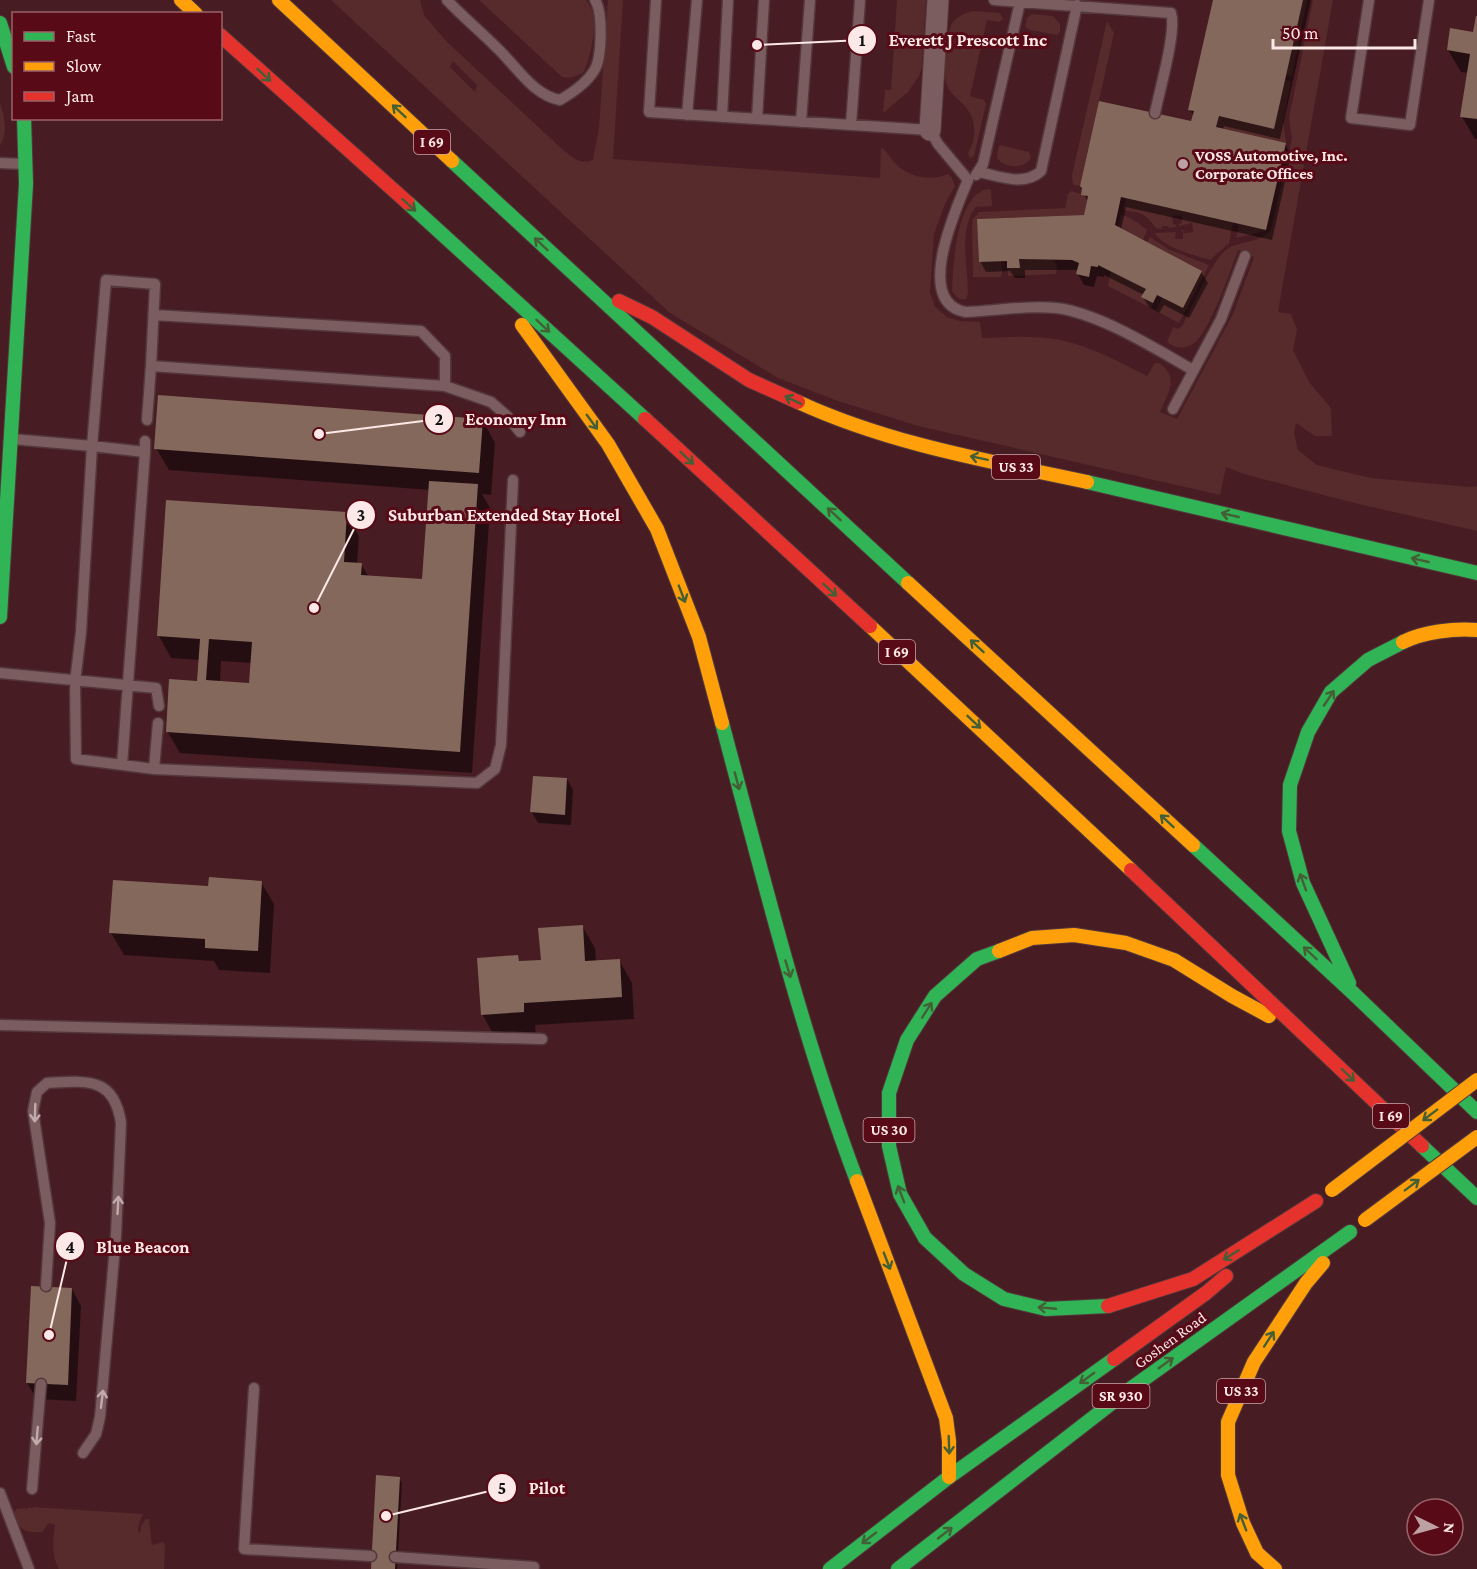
<svg xmlns="http://www.w3.org/2000/svg" width="1477" height="1569" font-family="'Crimson Pro',serif">
	<style>
		.green { fill: #572a2c; fill-rule: evenodd }
		.shadow { fill: #0007; fill-rule: evenodd }
		.building { fill: #84685c; fill-rule: evenodd }
		.lines { fill: none; stroke-linecap: round; stroke-linejoin: round }
		.lane-casing { stroke: #53383b; stroke-width: 13 }
		.street-casing { stroke: #53383b; stroke-width: 23 }
		.fast-casing { stroke: #53383b; stroke-width: 16 }
		.slow-casing { stroke: #53383b; stroke-width: 16 }
		.jam-casing { stroke: #53383b; stroke-width: 16 }
		.lane { stroke: #7c5d5f; stroke-width: 10 }
		.street { stroke: #7c5d5f; stroke-width: 21 }
		.fast { stroke: #30b455; stroke-width: 14 }
		.slow { stroke: #ff9f0a; stroke-width: 14 }
		.jam { stroke: #e5322d; stroke-width: 14 }
		.slow-bridge-casing { stroke: #53383b; stroke-width: 16; stroke-linecap: butt }
		.slow-bridge { stroke: #ff9f0a; stroke-width: 14 }
		.oneway { stroke: #445f36 }
		.oneway2 { stroke: #c2a9aa }
		.poi-dot { fill: #bda1a2; stroke: #590a17; stroke-width: 2 }
		.labels { text-anchor: middle; dominant-baseline: central; stroke-width: 6; stroke-linejoin: round; paint-order: stroke }
		.shield { fill: #590a17; stroke: #cba5a9; stroke-width: 1.5 }
		.shield-label { font-size: 15px; font-weight: bold; fill: #fce8e7 }
		.poi-label { font-size: 16px; font-weight: bold; fill: #fce8e7; stroke: #590a17; text-anchor: start }
		.street-label { font-size: 16px; fill: #fce8e7; stroke: #590a17 }
		.leader { fill: none; stroke: #fce8e7; stroke-width: 2 }
		.callout-dot { fill: #fce8e7; stroke: #590a17; stroke-width: 2 }
		.mark-label { font-size: 18px; text-anchor: middle; font-weight: bold; fill: #111 }
		.callout-label { font-size: 18px; text-anchor: middle; font-weight: bold; fill: #fce8e7; stroke: #590a17; stroke-width: 6; stroke-linejoin: round; paint-order: stroke }
	</style>
	<rect width="100%" height="100%" fill="#471c23"/>
	<!-- green -->
	<path class="green" d="M331,0H420L424,15L447,42L561,148C571,156 579,166 593,160L599,127L608,0H623L613,159L880,178L881,147C888,152 891,160 897,165C910,178 933,181 948,174L952,178L955,186L945,204L934,234L930,293L935,307L947,317L960,321L980,322L982,338C1008,337 1035,335 1061,340C1092,347 1120,362 1147,376L1155,363H1159C1180,377 1168,393 1160,412L1177,419L1233,314L1254,257L1238,250C1231,270 1209,334 1193,344C1184,350 1174,348 1167,342L1173,327L1178,329L1182,326C1192,308 1211,262 1226,250C1239,240 1264,243 1271,229L1292,139L1289,118L1313,0H1333L1278,312L1291,314L1297,330L1293,350L1309,382L1331,408L1332,436H1315L1296,423L1294,433L1298,450L1317,465L1371,478L1470,487L1477,486V531L1350,502L1244,474L1226,467L1220,495L918,426L838,401L778,378L670,313ZM453,61L477,85L475,92L450,67Z
		M479,0H586C589,4 592,9 593,13C597,27 590,61 583,73L570,78L562,77Z
		M897,0H926L922,67L919,76L908,92L883,113L885,90H891Z
		M1303,0H1307L1292,76L1286,75Z
		M973,11L1000,13L1003,19L999,22L987,20L970,96L984,100L986,104L974,156L970,158L968,153C976,140 977,122 967,109C961,100 951,96 947,85C942,74 946,31 953,22C959,15 965,13 973,11Z
		M1032,14L1053,16L1060,24V32L1057,35L1030,30L1025,27L1027,18Z
		M1107,21L1114,33L1080,186L1073,185L1072,175Z
		M1285,80L1291,81L1283,122L1286,143L1216,127L1219,116L1274,129Z
		M0,103C5,118 8,132 0,146Z
		M1000,145L1029,152L1031,158C1024,170 1004,168 997,158L998,148Z
		M988,189L991,190L992,206L976,207C958,229 968,266 968,293L966,299C959,300 956,297 952,291C953,266 956,194 988,189Z
		M1071,191L1088,196L1084,215L977,219L979,261H1001L1002,274L1000,277H973L972,226L973,219L979,212L1065,208L1068,194Z
		M1126,198L1233,222L1229,243L1210,260C1196,256 1161,247 1155,233L1176,232L1175,239H1183V232L1180,230H1183L1184,233L1193,232L1192,223L1179,226V224L1182,223V215L1172,216L1173,224L1176,225V227L1169,228L1168,226H1162V229L1156,228C1142,211 1144,214 1123,210Z
		M1121,215C1132,217 1138,223 1147,230L1143,240L1118,227Z
		M1239,224L1266,229L1265,231L1236,238Z
		M1150,237L1168,249L1209,265L1179,323L1156,311L1162,298L1183,308L1202,271L1147,242Z
		M1019,259L1054,260L1057,267L1056,274L1008,276L1007,268H1019Z
		M1111,271L1146,289L1142,297L1153,303L1151,308L1108,286Z
		M33,1507L143,1514L139,1523L138,1531L140,1533L141,1526L146,1519H149L152,1545L163,1542L165,1545L164,1569H59C51,1555 53,1540 55,1525L49,1523L42,1532C24,1534 18,1527 9,1513L16,1511V1509L25,1508L26,1510L28,1508H33Z"/>
	<!-- shadow -->
	<path class="shadow" d="M1215,0H1311L1280,139L1224,126L1223,130L1285,144L1291,155L1272,240L1126,207L1121,230L1201,272L1208,283L1189,318L1164,305L1159,313L1149,307L1143,297L1144,295L1104,275V277L1097,276L1094,287L1084,285L1078,274L1079,270H1025V278H1015L1010,271L986,272L980,261L1085,217L1088,203L1081,187L1192,123L1194,117L1190,109Z
		M1477,17V139H1475L1462,117L1469,73L1461,72L1448,50L1474,34Z
		M483,421L495,443L491,495L482,494L490,508L472,773L180,753L167,731L199,683L200,660L171,658L159,636L346,514L359,536L357,564H361L369,577L424,581L430,490L169,470L156,448ZM221,661L252,663L250,685L220,683Z
		M567,779L573,790L571,825L538,823L532,812Z
		M261,882L274,904L270,973L219,970L214,961L124,955L111,933L209,888Z
		M582,926L595,948L596,962L619,960L632,983L634,1019L535,1025L536,1034L495,1037L482,1014L517,957L521,963L542,961Z
		M72,1289L81,1306L76,1401L37,1399L27,1383Z
		M399,1478L402,1483L397,1569H372Z"/>
	<!-- building -->
	<path class="building" d="M1213,0H1303L1274,129L1219,116L1216,127L1286,143L1266,230L1121,197L1115,225L1202,271L1183,308L1157,295L1153,303L1141,297L1146,289L1098,265V267L1091,266L1089,277L1076,274L1079,263L1072,260L1019,259L1020,268H1007V261L979,262L977,219L1084,215L1088,196L1081,195L1082,188L1080,186L1099,101L1191,121L1194,111L1188,110Z
		M1476,16H1477V119L1460,117L1470,54L1447,50L1450,28L1473,32Z
		M158,395L483,419L479,473L154,449Z
		M429,481L478,484L460,752L166,732L169,679L197,681L200,639L157,636L166,500L347,512L344,562L362,563L361,575L422,579ZM209,639L252,642L249,683L206,680Z
		M533,776L567,778L565,815L530,812Z
		M209,877L262,881L258,951L205,948V939L109,933L113,880L208,886Z
		M583,925L585,961L620,959L622,997L524,1003V1012L481,1015L477,958L518,955L519,961L541,960L538,928Z
		M31,1286L72,1288L68,1385L26,1383Z
		M376,1475L400,1477L395,1569H371Z"/>
	<g class="lines">
		<!-- lane casing -->
		<g class="lane-casing">
			<path id="lane" d="M447,0C462,16 479,30 495,46C515,64 532,95 560,100C572,93 588,82 595,69C602,56 603,12 595,0
				M656,0L649,112L930,130L938,144L968,180C956,209 913,303 966,312C994,311 1037,304 1063,309C1105,317 1156,349 1193,370
				M994,0L1171,13C1177,31 1159,92 1155,113
				M1369,0L1351,118L1410,125L1429,0
				M687,115L697,0
				M722,117L728,0
				M757,119L764,0
				M801,122L810,0
				M851,125L860,0
				M0,163L23,164
				M979,172C999,176 1024,187 1041,171L1077,5
				M976,175L983,164L1020,2
				M154,315L421,331L445,356V386
				M1173,409L1221,319L1245,256
				M147,420L151,366
				M12,439L92,446L106,280L155,284L151,366L445,386L491,402L507,416L520,432
				M145,441V452L92,446L81,632L75,682L76,759L154,769L477,783L495,769L501,745L513,480
				M0,673L156,688L159,706
				M122,765L145,452
				M154,769L158,723
				M0,1025L542,1039
				M46,1286L50,1223L33,1111L37,1092L47,1083C86,1081 114,1076 121,1123L116,1235L100,1417L96,1434L83,1453
				M254,1388L244,1549L371,1556
				M32,1489L41,1384
				M0,1493L29,1569
				M395,1557L534,1567"/>
		</g>
		<!-- street casing -->
		<g class="street-casing">
			<path id="street" d="M930,130L938,0"/>
		</g>
		<!-- fast casing -->
		<g class="fast-casing">
			<path id="fast" d="M0,23L14,67
				M452,161L908,583
				M408,203L645,419
				M1087,482L1477,573
				M0,617L26,184L24,118
				M722,723C763,877 801,1032 857,1181
				M1193,845L1353,993L1477,1112
				M999,951L977,959L935,996L907,1040L889,1093V1146L900,1194L925,1238L964,1274L1004,1299L1046,1309L1108,1306
				M1349,983L1303,883L1289,831L1290,785L1308,732L1331,692L1368,660L1403,642
				M1422,1146L1477,1198
				M830,1569L949,1477L1114,1359
				M898,1569L1126,1392L1350,1232"/>
		</g>
		<!-- slow casing -->
		<g class="slow-casing">
			<path id="slow" d="M181,0L196,14
				M279,0L452,161
				M522,325L608,444L657,529L699,637L722,723
				M798,402C889,444 989,461 1087,482
				M908,583L1193,845
				M870,626L1131,870
				M1403,642C1423,632 1454,628 1477,630
				M999,951L1032,938L1074,935L1126,943L1174,960L1232,996L1269,1016
				M857,1181L946,1418L949,1441V1477
				M1275,1569L1257,1553L1243,1523L1228,1475V1422L1254,1362L1306,1283L1323,1263"/>
		</g>
		<!-- jam casing -->
		<g class="jam-casing">
			<path id="jam" d="M220,35L408,203
				M619,301L652,317L749,380L798,402
				M645,419L870,626
				M1131,870L1422,1146
				M1108,1306L1193,1279L1316,1201
				M1114,1359L1206,1293L1226,1276"/>
		</g>
		<!-- lane -->
		<use href="#lane" class="lane"/>
		<!-- street -->
		<use href="#street" class="street"/>
		<!-- fast -->
		<use href="#fast" class="fast"/>
		<!-- slow -->
		<use href="#slow" class="slow"/>
		<!-- jam -->
		<use href="#jam" class="jam"/>
		<!-- slow-bridge casing -->
		<g class="slow-bridge-casing">
			<path id="slow-bridge" d="M1332,1190L1477,1080
				M1365,1220L1477,1137"/>
		</g>
		<!-- slow-bridge -->
		<use href="#slow-bridge" class="slow-bridge"/>
	</g>
	<!-- one-way arrows -->
	<defs><path id="oneway-shaft" d="M-6 0H5M1.5-3L5.5 0L1.5 3" fill="none" stroke-width="1.6" stroke-linecap="round" stroke-linejoin="round" transform="scale(1.5)"/></defs>
	<g class="oneway">
		<use href="#oneway-shaft" transform="translate(264 75) rotate(42)"/>
		<use href="#oneway-shaft" transform="translate(399 111) rotate(-137)"/>
		<use href="#oneway-shaft" transform="translate(409 205) rotate(42)"/>
		<use href="#oneway-shaft" transform="translate(541 244) rotate(-137)"/>
		<use href="#oneway-shaft" transform="translate(543 326) rotate(43)"/>
		<use href="#oneway-shaft" transform="translate(793 400) rotate(-155)"/>
		<use href="#oneway-shaft" transform="translate(592 422) rotate(54)"/>
		<use href="#oneway-shaft" transform="translate(687 458) rotate(43)"/>
		<use href="#oneway-shaft" transform="translate(979 458) rotate(-168)"/>
		<use href="#oneway-shaft" transform="translate(834 514) rotate(-137)"/>
		<use href="#oneway-shaft" transform="translate(1230 515) rotate(-167)"/>
		<use href="#oneway-shaft" transform="translate(1420 560) rotate(-167)"/>
		<use href="#oneway-shaft" transform="translate(830 590) rotate(43)"/>
		<use href="#oneway-shaft" transform="translate(682 594) rotate(69)"/>
		<use href="#oneway-shaft" transform="translate(977 646) rotate(-137)"/>
		<use href="#oneway-shaft" transform="translate(1329 698) rotate(-56)"/>
		<use href="#oneway-shaft" transform="translate(974 722) rotate(43)"/>
		<use href="#oneway-shaft" transform="translate(737 781) rotate(75)"/>
		<use href="#oneway-shaft" transform="translate(1167 821) rotate(-137)"/>
		<use href="#oneway-shaft" transform="translate(1303 882) rotate(-110)"/>
		<use href="#oneway-shaft" transform="translate(1310 953) rotate(-137)"/>
		<use href="#oneway-shaft" transform="translate(788 969) rotate(73)"/>
		<use href="#oneway-shaft" transform="translate(927 1010) rotate(-57)"/>
		<use href="#oneway-shaft" transform="translate(1348 1075) rotate(44)"/>
		<use href="#oneway-shaft" transform="translate(1430 1115) rotate(143)"/>
		<use href="#oneway-shaft" transform="translate(1412 1185) rotate(-37)"/>
		<use href="#oneway-shaft" transform="translate(901 1194) rotate(-111)"/>
		<use href="#oneway-shaft" transform="translate(1231 1255) rotate(148)"/>
		<use href="#oneway-shaft" transform="translate(887 1261) rotate(69)"/>
		<use href="#oneway-shaft" transform="translate(1047 1308) rotate(-175)"/>
		<use href="#oneway-shaft" transform="translate(1269 1339) rotate(-57)"/>
		<use href="#oneway-shaft" transform="translate(1166 1363) rotate(-36)"/>
		<use href="#oneway-shaft" transform="translate(1087 1378) rotate(144)"/>
		<use href="#oneway-shaft" transform="translate(949 1445) rotate(88)"/>
		<use href="#oneway-shaft" transform="translate(1243 1522) rotate(-111)"/>
		<use href="#oneway-shaft" transform="translate(945 1533) rotate(-38)"/>
		<use href="#oneway-shaft" transform="translate(869 1538) rotate(142)"/>
	</g>
	<g class="oneway2">
		<use href="#oneway-shaft" transform="translate(35 1113) rotate(92)"/>
		<use href="#oneway-shaft" transform="translate(118 1205) rotate(-87)"/>
		<use href="#oneway-shaft" transform="translate(102 1399) rotate(-83)"/>
		<use href="#oneway-shaft" transform="translate(37 1436) rotate(95)"/>
	</g>
	<!-- markers -->
	<circle class="poi-dot" cx="1183" cy="164" r="6"/>
	<g class="labels">
		<!-- shield labels -->
		<g class="shield">
			<rect x="414" y="130" width="36" height="24" rx="4.5"/>
			<rect x="992" y="455" width="48" height="24" rx="4.5"/>
			<rect x="879" y="640" width="36" height="24" rx="4.5"/>
			<rect x="1373" y="1104" width="36" height="24" rx="4.5"/>
			<rect x="863.5" y="1118" width="51" height="24" rx="4.5"/>
			<rect x="1217" y="1379" width="48" height="24" rx="4.5"/>
			<rect x="1092.5" y="1384" width="57" height="24" rx="4.5"/>
		</g>
		<g class="shield-label">
			<text x="432" y="142">I 69</text>
			<text x="1016" y="467">US 33</text>
			<text x="897" y="652">I 69</text>
			<text x="1391" y="1116">I 69</text>
			<text x="889" y="1130">US 30</text>
			<text x="1241" y="1391">US 33</text>
			<text x="1121" y="1396">SR 930</text>
		</g>
		<!-- poi labels -->
		<g class="poi-label">
			<text x="1195" y="155">VOSS Automotive, Inc.<tspan x="1195" dy="18">Corporate Offices</tspan></text>
		</g>
		<!-- street labels -->
		<g class="street-label">
			<text transform="translate(1170 1340) rotate(-36)">Goshen Road</text>
		</g>
	</g>
	<!-- callouts -->
	<path class="leader" d="M757 45L862 40M319 434L439 419M314 608L361 515M49 1335L70 1246M386 1516L502 1488"/>
	<g class="callout-dot">
		<circle cx="757" cy="45" r="6"/>
		<circle cx="319" cy="434" r="6"/>
		<circle cx="314" cy="608" r="6"/>
		<circle cx="49" cy="1335" r="6"/>
		<circle cx="386" cy="1516" r="6"/>
		<circle cx="862" cy="40" r="15"/>
		<circle cx="439" cy="419" r="15"/>
		<circle cx="361" cy="515" r="15"/>
		<circle cx="70" cy="1246" r="15"/>
		<circle cx="502" cy="1488" r="15"/>
	</g>
	<g class="mark-label">
		<text x="862" y="46">1</text>
		<text x="439" y="425">2</text>
		<text x="361" y="521">3</text>
		<text x="70" y="1253">4</text>
		<text x="502" y="1494">5</text>
	</g>
	<g class="callout-label">
		<text x="968" y="46">Everett J Prescott Inc</text>
		<text x="516" y="425">Economy Inn</text>
		<text x="504" y="521">Suburban Extended Stay Hotel</text>
		<text x="143" y="1253">Blue Beacon</text>
		<text x="547" y="1494">Pilot</text>
	</g>
	<!-- legend -->
	<rect x="12" y="12" width="210" height="108" fill="#590a17" stroke="#9a636a" stroke-width="1.5"/>
	<rect x="24" y="32" width="30" height="9" fill="#30b455" stroke="#9a636a" stroke-width="1.5"/>
	<text x="66" y="42" font-size="18" fill="#fce8e7">Fast</text>
	<rect x="24" y="62" width="30" height="9" fill="#ff9f0a" stroke="#9a636a" stroke-width="1.5"/>
	<text x="66" y="72" font-size="18" fill="#fce8e7">Slow</text>
	<rect x="24" y="92" width="30" height="9" fill="#e5322d" stroke="#9a636a" stroke-width="1.5"/>
	<text x="66" y="102" font-size="18" fill="#fce8e7">Jam</text>
	<!-- north arrow -->
	<g transform="translate(1435 1527) rotate(95)"><circle r="28" fill="#590a17" stroke="#9a636a" stroke-width="1.5"/>
	<path d="M0-4.5L10 22L0 15L-10 22Z" fill="#bda1a2"/>
	<text y="-9" font-size="16" font-weight="bold" text-anchor="middle" fill="#fce8e7">N</text>
	</g>
	<!-- scale -->
	<path d="M1273 39v9h142v-9" fill="none" stroke="#fce8e7" stroke-width="3"/>
	<text x="1282" y="39" font-size="18" fill="#fce8e7" stroke="#590a17" stroke-width="4.5" paint-order="stroke">50 m</text>
</svg>
